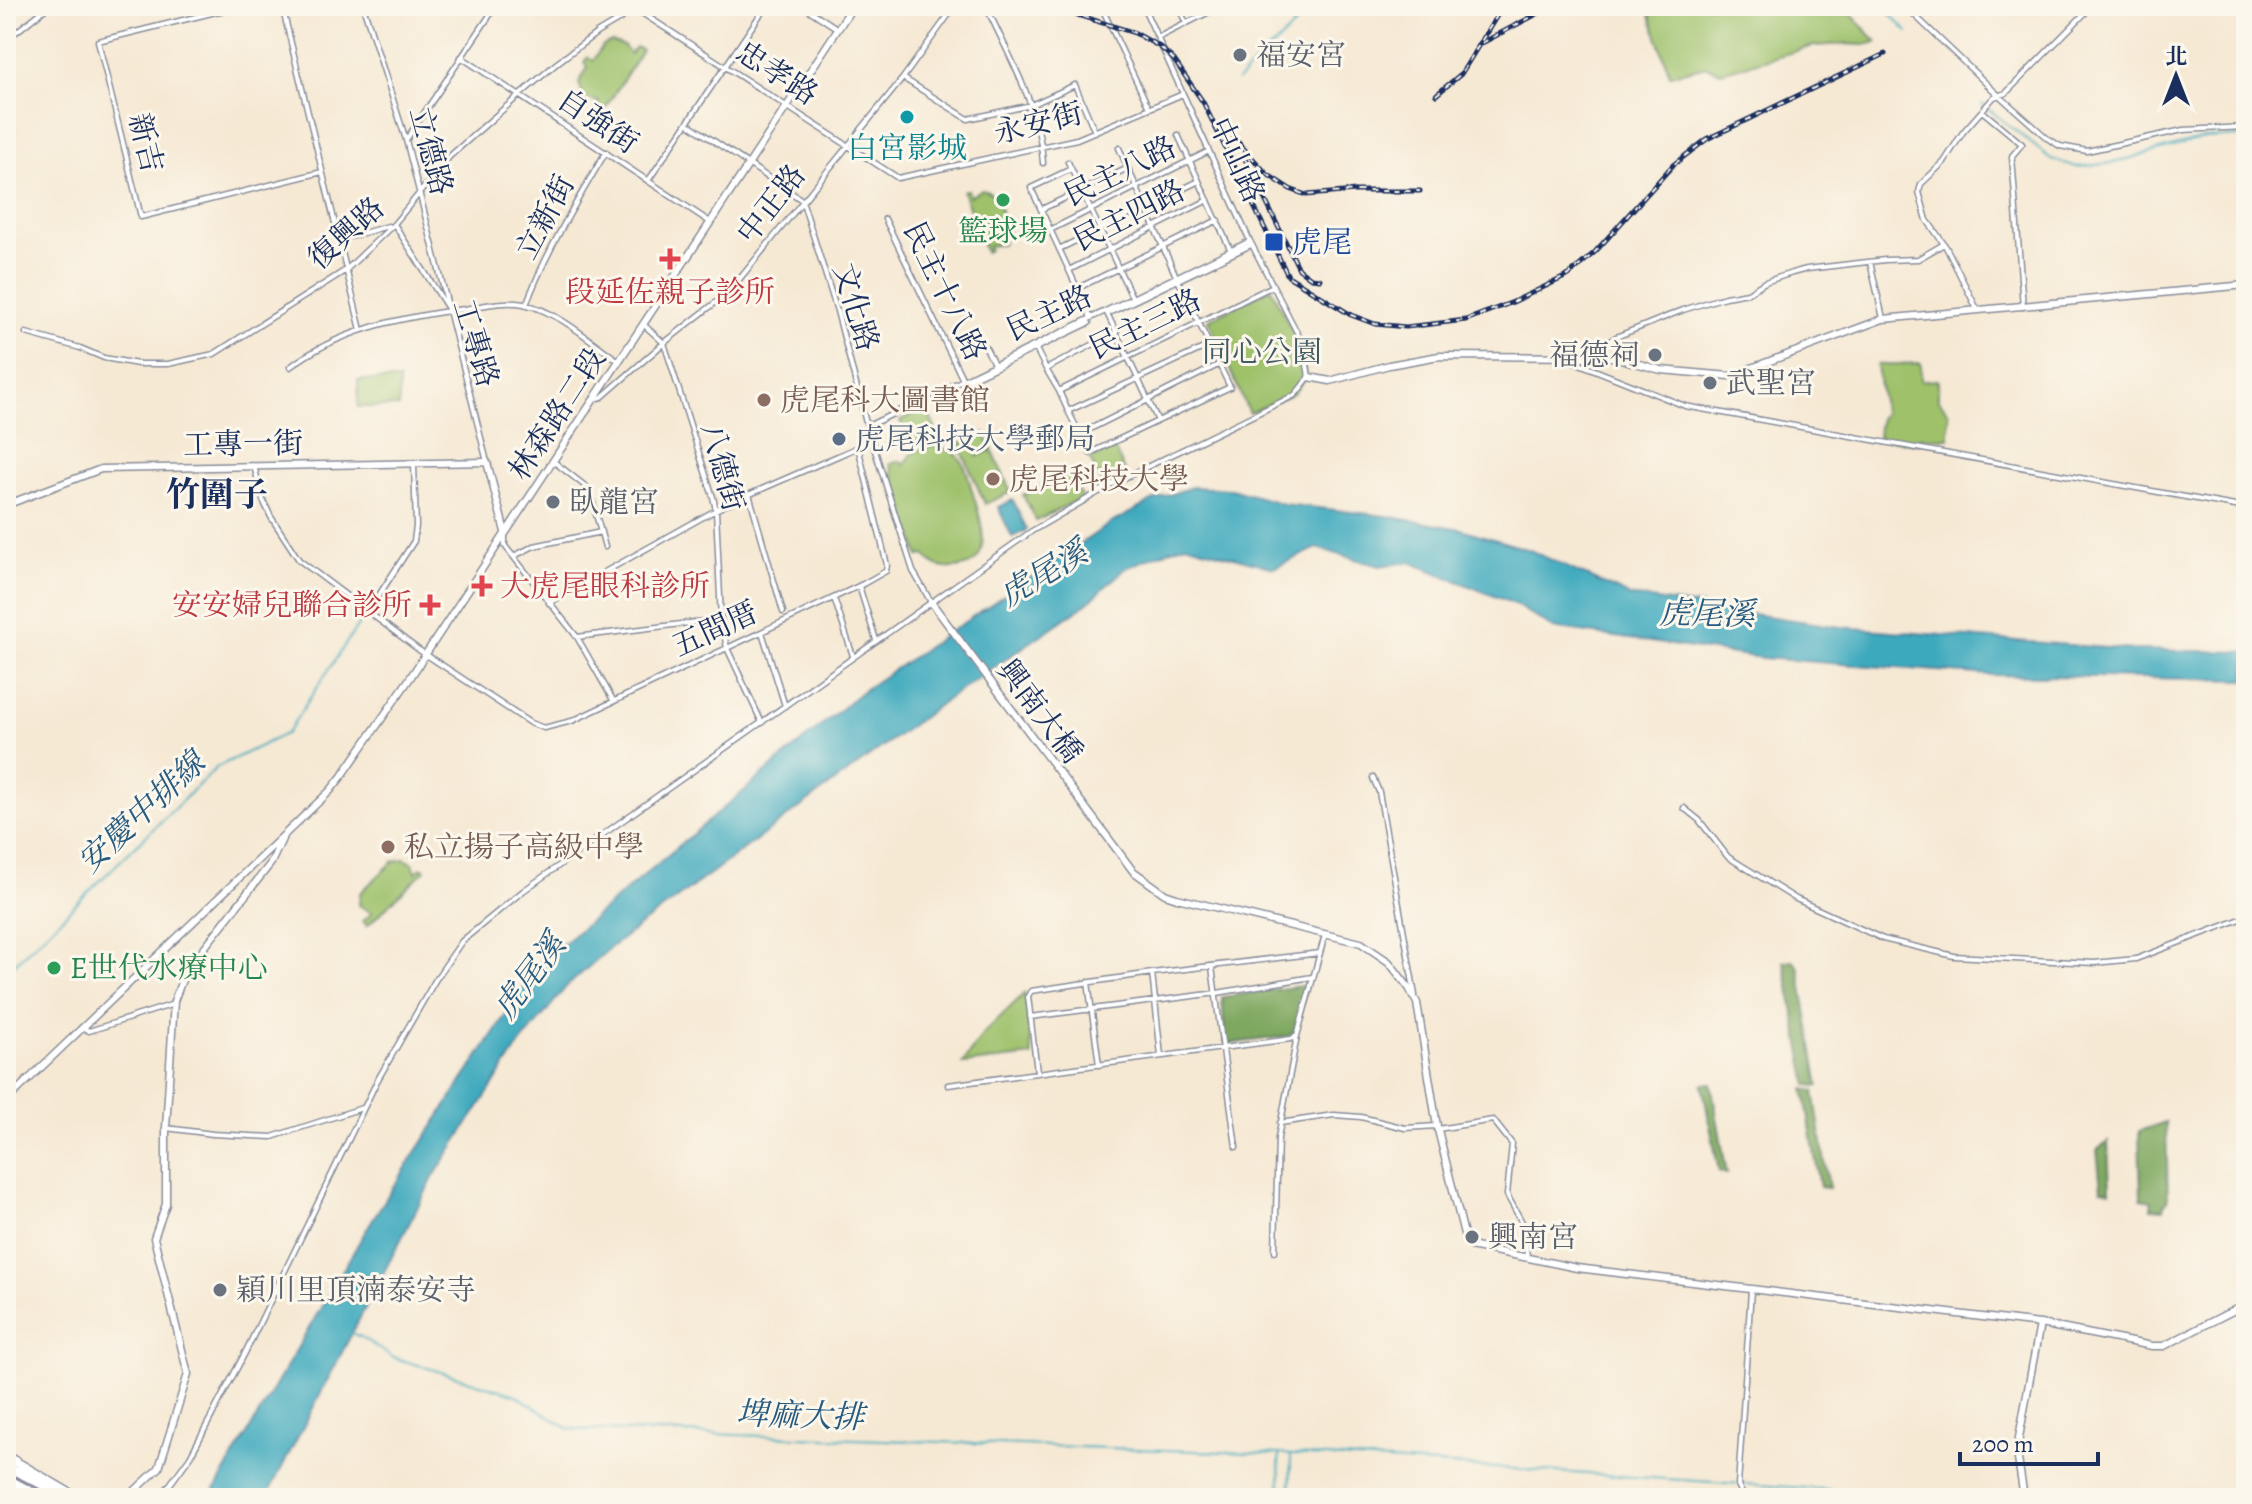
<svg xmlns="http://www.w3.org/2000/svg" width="2252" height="1504" font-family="Alegreya,'Noto Serif TC',serif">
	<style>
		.green { fill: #9ec16b; stroke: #5c7864; stroke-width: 2 }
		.forest { fill: #7ea75f; stroke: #4c6b5e; stroke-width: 2 }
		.water { fill: #3da9bd; stroke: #2c6c8e; stroke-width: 2 }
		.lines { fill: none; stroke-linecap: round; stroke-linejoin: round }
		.stream { stroke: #3da9bd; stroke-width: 2 }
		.canal { stroke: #3da9bd; stroke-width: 5 }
		.street-casing { stroke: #888c99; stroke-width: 7 }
		.secondary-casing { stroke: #888c99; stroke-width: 9 }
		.highway-casing { stroke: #888c99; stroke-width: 11 }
		.street { stroke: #fff; stroke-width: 4 }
		.secondary { stroke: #fff; stroke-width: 6 }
		.highway { stroke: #fff; stroke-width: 8 }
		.rail-casing { stroke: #1b2f5e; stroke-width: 5 }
		.rail { stroke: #fbf7ec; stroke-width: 2; stroke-dasharray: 6; stroke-linecap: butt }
		.worship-dot { fill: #6b7280; stroke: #fbf7ec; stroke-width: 3 }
		.culture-dot { fill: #0f9aa8; stroke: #fbf7ec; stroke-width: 3 }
		.leisure-dot { fill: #2e9e5b; stroke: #fbf7ec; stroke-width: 3 }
		.transit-dot { fill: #1a4fb4; stroke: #fbf7ec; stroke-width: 3 }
		.health-dot { fill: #e0444e; stroke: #fbf7ec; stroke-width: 3 }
		.education-dot { fill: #8d6e63; stroke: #fbf7ec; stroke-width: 3 }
		.service-dot { fill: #5c6f8a; stroke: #fbf7ec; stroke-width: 3 }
		.labels { text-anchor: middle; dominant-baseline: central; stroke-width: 6; stroke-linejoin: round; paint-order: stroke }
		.worship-label { font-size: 30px; fill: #5b616d; stroke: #fbf7ec; text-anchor: start }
		.street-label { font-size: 30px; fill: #1b2f5e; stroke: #fbf7ec }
		.culture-label { font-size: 30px; fill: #0d838f; stroke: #fbf7ec }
		.leisure-label { font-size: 30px; fill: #27864d; stroke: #fbf7ec }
		.transit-label { font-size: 30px; fill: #164399; stroke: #fbf7ec; text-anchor: start }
		.health-label { font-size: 30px; fill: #be3a42; stroke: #fbf7ec }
		.park-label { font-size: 30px; fill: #425b62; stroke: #fbf7ec }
		.education-label { font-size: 30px; fill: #785e54; stroke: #fbf7ec; text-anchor: start }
		.service-label { font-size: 30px; fill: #4e5e75; stroke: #fbf7ec; text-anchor: start }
		.water-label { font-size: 32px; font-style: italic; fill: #275a7f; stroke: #fbf7ec }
		.quarter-label { font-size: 34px; font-weight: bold; fill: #1b2f5e; stroke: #fbf7ec }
	</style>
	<rect width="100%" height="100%" fill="#fbf7ec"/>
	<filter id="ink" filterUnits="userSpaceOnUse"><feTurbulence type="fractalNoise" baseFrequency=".0125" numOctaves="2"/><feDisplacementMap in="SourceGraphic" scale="16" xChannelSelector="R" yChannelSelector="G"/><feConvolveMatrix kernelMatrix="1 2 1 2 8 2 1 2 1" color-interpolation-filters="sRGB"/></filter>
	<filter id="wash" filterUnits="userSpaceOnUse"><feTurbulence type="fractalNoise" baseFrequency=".006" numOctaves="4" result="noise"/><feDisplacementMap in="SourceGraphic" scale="32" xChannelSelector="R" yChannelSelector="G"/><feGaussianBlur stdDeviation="1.8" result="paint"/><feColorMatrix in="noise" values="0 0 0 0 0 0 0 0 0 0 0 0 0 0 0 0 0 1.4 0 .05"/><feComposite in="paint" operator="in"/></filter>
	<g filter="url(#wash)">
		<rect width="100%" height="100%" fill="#f6e9d4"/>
		<!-- green -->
		<path class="green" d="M1666,6H1822L1851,14L1877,42L1864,45L1844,44L1814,46L1721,72L1706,66L1670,75L1649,12Z
			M611,42L624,46L630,54L636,47L642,50L600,117L593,113L599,102L584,98L579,83L588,67L584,62L588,57L593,60L603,46Z
			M982,189C999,192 1003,218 1007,233L1002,244L988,246L989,250L985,252L963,191L968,190L970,196Z
			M1271,288L1298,342L1306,376L1294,393L1249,413L1208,320Z
			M1921,363V381L1938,380V399L1949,413V438H1920L1917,444L1878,437L1880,417L1884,415L1877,365Z
			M358,380H399V407H358Z
			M926,409L938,434L912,446L900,421Z
			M984,433L992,449L976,457L992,450L1011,492L985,504L959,444Z
			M927,447C937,446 948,447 956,454C967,464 969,482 973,494C981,521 998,567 952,568C939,569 932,565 925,555L919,556L890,464L901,461L904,465L913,453Z
			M1114,448L1125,471L1101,482L1090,459Z
			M1069,472L1082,498L1036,521L1023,495Z
			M404,859L413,863L416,872L422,867L425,870L367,926L363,921L372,913L359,905L360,893L394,861Z
			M1025,993L1032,1056L962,1064L984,1033Z"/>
		<!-- forest -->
		<path class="forest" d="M1793,960L1799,969L1819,1086L1808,1085L1784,961Z
			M1301,986L1306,989L1294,1032L1289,1036L1228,1044L1225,1042L1222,997Z
			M1711,1083L1727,1174L1719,1172L1702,1084Z
			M1804,1089L1814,1091L1829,1188L1820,1187Z
			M2166,1122L2168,1201L2165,1203L2164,1209L2151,1208L2152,1201L2141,1199L2139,1131Z
			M2108,1142L2110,1191L2101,1189L2097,1150Z"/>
		<!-- water -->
		<path class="water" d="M1192,487L1231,489L1284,504L1386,516L1461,529L1530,550L1629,596L1841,627L2132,650L2246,652V680L1991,675L1762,658L1553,628L1514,604L1410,562L1379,566L1317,548L1274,568L1185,544L1127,567L1086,604L939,705L611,947L566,987L518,1047L434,1176L266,1498H210L372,1220L538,965L861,692L1111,523L1154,500Z
			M1013,500L1027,530L1012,537L998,507Z"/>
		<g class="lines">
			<!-- stream -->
			<path class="stream" d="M1882,6L1908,32
				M1237,81L1315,6
				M1982,104L2051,159L2077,167L2113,163L2204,138L2246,136
				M6,972L217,767L287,733L364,616
				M351,1333L361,1337L392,1357L516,1395L569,1429L1279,1454L1961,1498
				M1279,1455L1280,1498
				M1290,1498L1291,1455"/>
			<!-- canal -->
			<path class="canal" d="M6,16L20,6"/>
		</g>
	</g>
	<g filter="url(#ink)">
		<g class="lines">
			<!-- street casing -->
			<g class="street-casing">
				<path id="street" d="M240,6L98,41L141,217L322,172
					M282,6L361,330
					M363,6L406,140L449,310
					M631,6L898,178L1077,139L1183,94
					M803,6L838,29
					M986,6C1009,57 1040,107 1043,163
					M1101,6L1149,108
					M1178,6L1186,23
					M1290,6L1293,12
					M1905,6L1994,91L2047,138L2060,146L2087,151L2183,130L2246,127
					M1159,37L1221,6
					M6,40L49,6
					M461,57L710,222
					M903,78L968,119L1031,105L1075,85L1095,132
					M1982,111L2022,144L2012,156L2023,307
					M687,123L802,200L837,311L865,419L913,571L931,602
					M1178,135L1230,249
					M406,140L496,6
					M1068,162L1132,297
					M1071,169L1031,188L1091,318
					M648,181L766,6
					M1042,209L1126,169
					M885,219L964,382
					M394,224L449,310L487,462
					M1050,230L1209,151
					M339,240L388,226
					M1059,249L1199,181
					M1870,262L1883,318
					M1071,269L1208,200
					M1078,288L1218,220
					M526,305C547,250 576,202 606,152
					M1977,309L1946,247L1927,220L1919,192L1921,184L1944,162L1963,132L1994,97L2006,93L2092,6
					M1106,311L1158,421
					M1111,312L1251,245
					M643,324L664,343L713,497L716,510L721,619L727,648L762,723
					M26,333L80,348L104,358L138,364H168L214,354L346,270L394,224L450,156L492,119L557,63L598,32L642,6
					M986,348L994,364
					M1036,349L1046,369L1117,332
					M1587,356L1616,337L1683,310L1725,297L1748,293L1765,282L1792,273L1807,269L1885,260L1918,259L1944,244
					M1567,359L1685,406L2246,508
					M290,367C339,330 398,318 457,310C480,307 500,300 524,304C559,312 590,341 619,361
					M1046,369L1059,391L1273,286
					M967,381L1089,323
					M1059,391L1068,411L1210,345
					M594,399L602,397L664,343L729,292L903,78L955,6
					M1068,411L1080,434L1220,364
					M868,426L1250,241
					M1080,434L1090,453L1230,387L1176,276L1119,148
					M553,461L589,489L605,547
					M254,466L263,500L271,517L299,560L419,650L530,723L544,728L572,721L863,584L886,571L887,565L858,447
					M749,494L783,612
					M505,537V546L577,637L613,700
					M514,556L534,546L601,532
					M859,586L876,640
					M834,598L853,656
					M549,603L723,506L872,441
					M368,612L414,541L416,526L414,464
					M762,632L785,706
					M577,637L721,619
					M1373,778L1379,792L1415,995
					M1684,808L1699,820L1728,857L1796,899L1883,939L1954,956L2094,963L2136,959L2246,917
					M1212,967L1236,1147
					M1152,973L1161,1056
					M1088,982L1099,1065
					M1030,1017L1217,993L1312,977
					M82,1027L89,1031L174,1004
					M1037,1072L1028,996L1031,991L1152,973L1320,953
					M948,1085L1291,1039L1297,1036L1325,935
					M1280,1123L1334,1115L1361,1117L1405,1128L1437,1126
					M166,1128L213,1134L272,1137L362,1108
					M1438,1129L1493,1120L1512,1144L1507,1195L1524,1226L1527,1257
					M1275,1251L1278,1138L1297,1036
					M160,1498L190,1457L246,1351L377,1081L436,979L462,941L523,891L1032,531L1116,482L1295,395L1309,377L1304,346L1250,241L1143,6
					M1744,1498L1738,1485L1751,1290"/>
			</g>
			<!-- secondary casing -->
			<g class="secondary-casing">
				<path id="secondary" d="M2240,6L2246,10
					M1309,377L1330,381L1389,365L1439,356L1613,357L1661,370L1730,376L1883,319L2246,285
					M6,505L101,469L487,462L505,532
					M931,602L1133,871L1165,894L1177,898L1361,943L1389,962L1409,988L1417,1003L1437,1126L1464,1234L1470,1246L1577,1268L2040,1324L2152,1346H2164L2246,1304
					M6,1101L330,791L342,776L408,681L853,6
					M127,1498L159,1468L188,1374L154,1238L166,1204V1128L174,1001L185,972L271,863L282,839
					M2024,1498L2018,1459V1443L2040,1324"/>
			</g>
			<!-- highway casing -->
			<g class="highway-casing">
				<path id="highway" d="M6,1456L78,1498
					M6,1466L64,1496
					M6,1478L43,1498
					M6,1485L30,1497"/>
			</g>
			<!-- street -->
			<use href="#street" class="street"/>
			<!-- secondary -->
			<use href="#secondary" class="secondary"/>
			<!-- highway -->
			<use href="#highway" class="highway"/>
			<!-- rail casing -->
			<g class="rail-casing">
				<path id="rail" d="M1049,6L1135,33L1160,47L1174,60L1203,102L1288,276L1351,315L1375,324L1406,327L1466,320L1513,302L1569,275L1595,252L1673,165L1707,139L1885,54
					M1482,43L1552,6
					M1436,95L1461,74L1503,6
					M1234,138L1267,174L1290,189L1306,195L1356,191H1420
					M1245,159L1299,269L1311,278L1320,279"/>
			</g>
			<!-- rail -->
			<use href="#rail" class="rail"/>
		</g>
	</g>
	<!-- markers -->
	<g class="worship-dot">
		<circle cx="1240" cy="55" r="8"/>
		<circle cx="1655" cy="355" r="8"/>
		<circle cx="1710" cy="383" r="8"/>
		<circle cx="553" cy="502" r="8"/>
		<circle cx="1472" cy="1237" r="8"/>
		<circle cx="220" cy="1290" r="8"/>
	</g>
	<circle class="culture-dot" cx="907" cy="117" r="8"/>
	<g class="leisure-dot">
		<circle cx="1003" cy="200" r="8"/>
		<circle cx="54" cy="968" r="8"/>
	</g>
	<rect class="transit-dot" x="1264" y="232" width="20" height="20" rx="4"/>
	<g class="health-dot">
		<path d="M666 247h8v8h8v8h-8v8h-8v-8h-8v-8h8z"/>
		<path d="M478 574h8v8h8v8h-8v8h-8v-8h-8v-8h8z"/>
		<path d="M426 593h8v8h8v8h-8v8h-8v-8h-8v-8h8z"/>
	</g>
	<g class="education-dot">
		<circle cx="764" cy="400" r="8"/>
		<circle cx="993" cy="479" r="8"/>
		<circle cx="388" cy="847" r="8"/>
	</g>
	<circle class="service-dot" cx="839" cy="439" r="8"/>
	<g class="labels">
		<!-- worship labels -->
		<g class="worship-label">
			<text x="1256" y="55">福安宮</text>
			<text x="1639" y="355" text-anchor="end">福德祠</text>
			<text x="1726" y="383">武聖宮</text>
			<text x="569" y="502">臥龍宮</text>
			<text x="1488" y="1237">興南宮</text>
			<text x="236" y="1290">穎川里頂湳泰安寺</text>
		</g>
		<!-- street labels -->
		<g class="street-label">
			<text transform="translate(777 73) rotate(33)">忠孝路</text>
			<text transform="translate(598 121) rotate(34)">自強街</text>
			<text transform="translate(1038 123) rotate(-14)">永安街</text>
			<text transform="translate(146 143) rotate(76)">新吉</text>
			<text transform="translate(431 151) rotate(75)">立德路</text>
			<text transform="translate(1237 160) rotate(65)">中山路</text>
			<text transform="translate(1120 171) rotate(-26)">民主八路</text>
			<text transform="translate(771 204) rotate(-52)">中正路</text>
			<text transform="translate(1129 215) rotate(-27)">民主四路</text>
			<text transform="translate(545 217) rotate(-62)">立新街</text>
			<text transform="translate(346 233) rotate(-42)">復興路</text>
			<text transform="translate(945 291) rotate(64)">民主十八路</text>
			<text transform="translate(856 307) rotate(73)">文化路</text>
			<text transform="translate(1049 313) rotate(-25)">民主路</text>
			<text transform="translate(1145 324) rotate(-26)">民主三路</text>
			<text transform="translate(476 343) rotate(73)">工專路</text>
			<text transform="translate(557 414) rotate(-57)">林森路二段</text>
			<text transform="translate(243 444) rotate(-1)">工專一街</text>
			<text transform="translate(723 467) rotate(75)">八德街</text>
			<text transform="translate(715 629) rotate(-25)">五間厝</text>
			<text transform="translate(1040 711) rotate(53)">興南大橋</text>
		</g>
		<!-- culture labels -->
		<g class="culture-label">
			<text x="907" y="148">白宮影城</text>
		</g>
		<!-- leisure labels -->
		<g class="leisure-label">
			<text x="1003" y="231">籃球場</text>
			<text x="70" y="968" text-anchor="start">E世代水療中心</text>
		</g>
		<!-- transit labels -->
		<g class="transit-label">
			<text x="1292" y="242">虎尾</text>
		</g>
		<!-- health labels -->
		<g class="health-label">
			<text x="670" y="292">段延佐親子診所</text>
			<text x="500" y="586" text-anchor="start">大虎尾眼科診所</text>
			<text x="412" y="605" text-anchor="end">安安婦兒聯合診所</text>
		</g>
		<!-- park labels -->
		<g class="park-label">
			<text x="1262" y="352">同心公園</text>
		</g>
		<!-- education labels -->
		<g class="education-label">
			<text x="780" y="400">虎尾科大圖書館</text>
			<text x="1009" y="479">虎尾科技大學</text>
			<text x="404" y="847">私立揚子高級中學</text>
		</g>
		<!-- service labels -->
		<g class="service-label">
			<text x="855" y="439">虎尾科技大學郵局</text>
		</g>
		<!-- water labels -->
		<g class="water-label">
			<text transform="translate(1043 573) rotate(-31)">虎尾溪</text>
			<text transform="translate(1707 613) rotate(1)">虎尾溪</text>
			<text transform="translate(141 812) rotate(-43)">安慶中排線</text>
			<text transform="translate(529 976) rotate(-53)">虎尾溪</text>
			<text transform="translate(800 1415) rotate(2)">埤麻大排</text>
		</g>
		<!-- quarter labels -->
		<g class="quarter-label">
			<text x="217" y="494">竹圍子</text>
		</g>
	</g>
	<!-- margin -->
	<rect width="2252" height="1504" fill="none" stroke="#fbf7ec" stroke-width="32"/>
	<!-- north arrow -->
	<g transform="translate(2176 76)" stroke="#fbf7ec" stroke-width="6" paint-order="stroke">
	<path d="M0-6L14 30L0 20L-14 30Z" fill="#1b2f5e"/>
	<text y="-12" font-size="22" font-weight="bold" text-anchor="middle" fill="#1b2f5e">北</text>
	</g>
	<!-- scale -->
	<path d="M1960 1452v12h138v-12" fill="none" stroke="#1b2f5e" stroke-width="4"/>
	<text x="1972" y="1452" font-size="24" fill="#1b2f5e" stroke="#fbf7ec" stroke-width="6" paint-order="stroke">200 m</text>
</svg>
